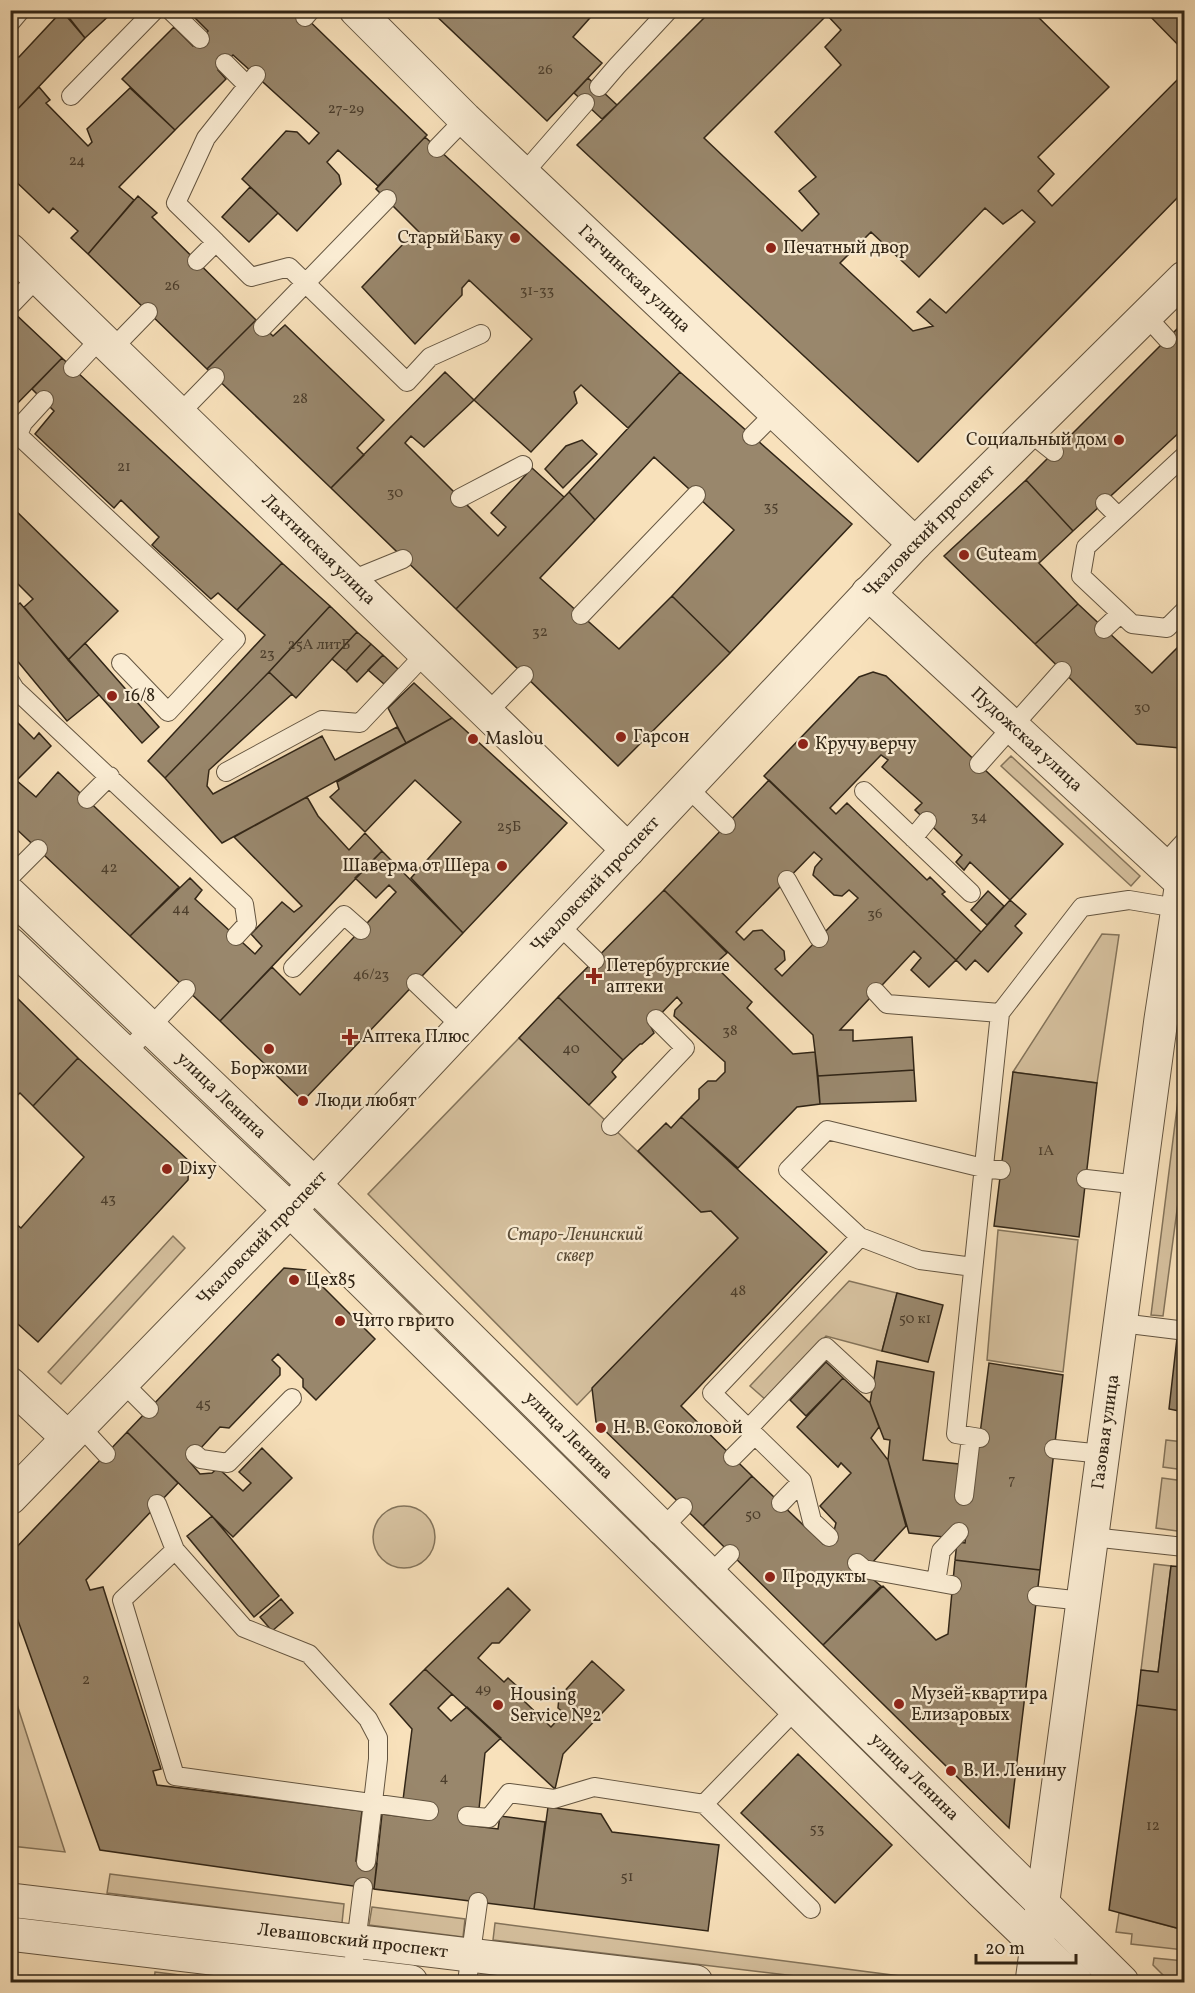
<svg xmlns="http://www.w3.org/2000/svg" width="1195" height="1993" font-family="Vollkorn,serif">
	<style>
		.green { fill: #d6c19f; stroke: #84745b; stroke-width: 1.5 }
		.building { fill: #99876c; stroke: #322617; stroke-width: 1.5; fill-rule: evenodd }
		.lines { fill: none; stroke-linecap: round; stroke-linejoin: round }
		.service-casing { stroke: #645540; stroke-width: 20 }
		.minor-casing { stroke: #645540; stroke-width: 35 }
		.tertiary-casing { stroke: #645540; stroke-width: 35 }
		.service { stroke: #faecd3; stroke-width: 18 }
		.minor { stroke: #faecd3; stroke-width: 33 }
		.tertiary { stroke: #faecd3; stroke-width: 33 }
		.poi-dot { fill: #8f2418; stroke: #faecd3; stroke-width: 2 }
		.labels { text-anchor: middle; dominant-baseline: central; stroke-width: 4.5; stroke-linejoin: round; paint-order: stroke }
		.number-label { font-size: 15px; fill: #4c3e2c }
		.poi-label { font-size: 18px; fill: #322617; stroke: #faecd3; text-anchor: start }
		.street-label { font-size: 18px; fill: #322617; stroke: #faecd3 }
		.park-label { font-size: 18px; font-style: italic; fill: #5b4d39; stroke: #faecd3 }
	</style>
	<rect width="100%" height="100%" fill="#f8e1bb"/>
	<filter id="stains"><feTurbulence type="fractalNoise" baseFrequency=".00333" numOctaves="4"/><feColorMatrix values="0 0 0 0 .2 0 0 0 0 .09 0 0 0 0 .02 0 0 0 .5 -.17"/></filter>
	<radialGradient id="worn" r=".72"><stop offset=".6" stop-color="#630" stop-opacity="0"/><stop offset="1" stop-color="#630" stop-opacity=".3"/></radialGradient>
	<!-- green -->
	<path class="green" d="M1011,756L1140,876L1131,886L1001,766Z
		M1102,934L1119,935L1097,1083L1013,1072Z
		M519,1038L701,1212L711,1211L738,1238L577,1405L368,1194Z
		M1184,1052V1157L1163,1316L1151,1315Z
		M998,1230L1078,1240L1063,1372L987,1360Z
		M173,1236L185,1248L61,1384L48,1372Z
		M849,1281L897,1293L882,1351L826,1336L766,1400L750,1386Z
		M1166,1440L1184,1442V1470L1163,1467Z
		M1162,1478L1184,1481V1532L1156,1528Z
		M373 1537a31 31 0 1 1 62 0a31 31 0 1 1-62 0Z
		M1154,1564L1171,1566L1158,1672L1141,1670Z
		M10,1686H11L65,1852L11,1846Z
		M110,1874L344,1904L342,1923L107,1893Z
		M372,1907L465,1919L463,1937L369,1925Z
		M1119,1913L1184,1930V1950L1131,1944L1132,1934L1116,1932Z
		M495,1923L938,1981V1982H845L493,1940Z
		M1154,1958L1184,1961V1982H1170L1153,1965Z
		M155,1972L237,1982H154Z"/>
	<!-- building -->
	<path class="building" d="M63,10H115L85,38Z
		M187,10H298L427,135L378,186L338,150L327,162L339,175L341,184L297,231L242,179L286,131L297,132L309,144L319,133L233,55L218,70L226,79L175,130L122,79L174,27L193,46L208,31Z
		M430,10H597L573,37L602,63L547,121Z
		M712,10H1031L1109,87L1038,157L1054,174L1038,191L1052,206L1184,73V191L918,462L577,145ZM827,15L841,30L825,47L841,65L775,132L816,177L799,191L819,214L802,231L704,138ZM985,208L1003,224L1022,210L1035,222L946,313L930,299L917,312L933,326L913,331L840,263L871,232L919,277Z
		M1144,10H1184V51Z
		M62,11L85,38L10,117V57H19Z
		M588,78L617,105L602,119L574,93Z
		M39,87L50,100L46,103L88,146L92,142L87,129L130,88L175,130L119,187L134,200L88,254L71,238L78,231L53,208L49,213L10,176V117Z
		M425,137L680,372L628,428L581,385L574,392L577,403L531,452L474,400L532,339L469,280L462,288V295L415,344L362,287L406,241L417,244L424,237L376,189Z
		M250,187L278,213L249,242L222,217Z
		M138,196L157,213L152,217L256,320L207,369L88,254Z
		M10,309L62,358L10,411Z
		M256,320L273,336L285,325L384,420L357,448L364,455L331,488L207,369Z
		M1179,327L1184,332V428L1073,531L1026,480Z
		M62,358L282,563L237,610L218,593L211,599L152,545L159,537L121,500L114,508L35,434L54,411L32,389Z
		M445,372L474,400L424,447L411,436L405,443L498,536L506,527L491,513L532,468L564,497L456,609L331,488Z
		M680,372L852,524L730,653L672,596L734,530L654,457L595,520L569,492Z
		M582,440L597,454L563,488L545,469L566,446Z
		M1026,480L1073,531L1039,563L1078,604L1035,644L944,556Z
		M569,492L595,520L540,578L619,649L672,596L730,653L618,766L456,609Z
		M10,505L118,611L68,660L24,607L33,599L10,576Z
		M282,563L330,606L269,672L165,778L148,761L265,635L237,610Z
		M20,603L99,695L67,721L10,652V611Z
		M1078,604L1152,673L1184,641V744L1180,748L1137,744L1035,644Z
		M330,606L357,632L296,698L269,672Z
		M357,632L371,644L346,671L332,659Z
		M85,643L159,727L142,743L68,660Z
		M371,644L383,655L357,682L346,671Z
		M383,655L398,669L384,684L368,670Z
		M269,672L292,694L209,770L207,786L213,794L322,736L335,760L397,727L406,743L222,843L165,778Z
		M873,672L886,676L1063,844L1010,900L970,862L964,870L956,862L962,855L915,810L922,803L882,767L888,760L881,755L830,808L836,814L847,803L927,880L930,877L945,892L942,894L981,932L956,960L764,776L859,677Z
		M414,683L452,718L406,743L388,708Z
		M10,715L34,739L39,733L51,746L10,787Z
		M452,718L567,823L463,933L411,878L461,822L415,780L365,832L330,797L339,789L337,782Z
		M58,772L179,887L130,936L10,823V787L17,781L36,797Z
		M769,780L956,960L929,987L911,970L921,958L914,951L840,1030H853V1041L912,1037L914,1070L818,1076L813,1035L664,890ZM814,852L822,859L815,867L813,875L834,895L842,896L849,890L858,898L782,976L775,969L785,960L784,951L762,930L753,931L744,940L736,932Z
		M307,797L318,816L349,850L365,833L382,851L220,1021L130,936L190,878L202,890L195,899L255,954L262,946L251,934L282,902L294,912L302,906L234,837Z
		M382,851L463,933L303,1101L220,1021L272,967L300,995L396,892L389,885L376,898L355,878Z
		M664,890L727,953L717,962L716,967L752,1002L747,1008L793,1054L815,1052L820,1104L797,1107L738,1168L681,1117L699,1099V1089L708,1081H716L725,1072V1062L674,1016L675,1010L682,1003L677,997L650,1025L654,1033L642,1044H640L623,1060L558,997Z
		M988,891L1004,906L987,925L971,910Z
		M1010,900L1026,914L1015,926L1022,933L988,972L975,960L966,970L956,960Z
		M10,991L78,1058L33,1106L20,1093L10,1102Z
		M558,997L623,1060L612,1072L616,1077L589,1105L519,1038Z
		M78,1058L189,1161L188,1180L38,1342L10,1317V1219L21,1228L84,1157L33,1106Z
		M914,1070L916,1101L820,1104L818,1076Z
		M1013,1072L1097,1083L1079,1237L994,1226Z
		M681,1117L827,1252L681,1406L752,1476L703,1526L596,1422L592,1388L738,1238L711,1211L701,1212L638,1151L666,1123L671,1128Z
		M284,1268L306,1270L375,1339L316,1400L303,1387V1379L278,1354L272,1360L280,1368V1375L229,1428L220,1427L189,1461L200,1474L212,1473L218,1468L243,1491L251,1483L239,1472L262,1448L292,1478L233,1537L127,1432Z
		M1184,1276V1412L1169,1409Z
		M897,1293L943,1305L928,1362L882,1351Z
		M877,1361L934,1372L923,1460L959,1464L972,1497L989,1363L1063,1375L1040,1570L955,1560L957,1542L965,1543L966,1532L944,1537L909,1533L888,1460L890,1440L884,1439L870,1403Z
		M826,1362L843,1378L806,1416L790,1400Z
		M843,1378L870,1403L879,1427L871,1438L888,1460L906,1526L870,1565L852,1568L864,1578L869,1576L881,1586L823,1645L703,1526L752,1476L823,1544L834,1531L836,1523L820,1506L851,1473L841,1463L838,1467L797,1427Z
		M127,1432L178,1483L86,1580L90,1590L103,1587L161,1769L153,1771L157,1785L362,1811L356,1861L377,1864L374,1889L100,1850L11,1601L17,1597L10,1577V1554Z
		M212,1516L279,1596L254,1617L187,1536Z
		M955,1560L1040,1570L1009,1828L823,1645L883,1586L936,1640L948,1634Z
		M1171,1566L1184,1567V1711L1137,1705L1141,1670L1158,1672Z
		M508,1588L530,1610L499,1643H492L478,1658L504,1682L508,1678L518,1687L528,1697L524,1701L551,1727L564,1713L558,1708L559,1697L592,1661L624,1690L563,1754L555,1789L425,1669Z
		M281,1599L293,1613L272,1631L260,1617Z
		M425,1669L452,1694L438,1708L451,1721L467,1707L501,1738L485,1753L479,1809L468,1808L467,1825L498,1829L500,1816L545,1822L534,1909L374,1889L382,1814L428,1820L430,1804L403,1800L412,1729L390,1704Z
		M1137,1705L1184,1711V1930L1109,1910Z
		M798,1754L892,1845L835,1903L741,1813Z
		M548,1807L601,1814L612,1832L719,1845L708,1931L534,1909Z"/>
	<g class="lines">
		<!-- service casing -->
		<g class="service-casing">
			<path id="service" d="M170,10L200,39
				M305,17L311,10
				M10,23L21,10
				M225,63L247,85
				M599,87L617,66L669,10
				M71,96L155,10
				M437,148L465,119
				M523,174L585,103
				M216,242L251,277L289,267L407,382L430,357L481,334
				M197,261L216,242L176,203L206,138L256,75
				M10,306L38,277
				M1146,316L1167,339
				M263,327L387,199
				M112,349L148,312
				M73,368L101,338
				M44,400L23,423L18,435L236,639L168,712L121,663
				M179,414L215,377
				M1029,432L1054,452
				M752,436L775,413
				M1184,456L1086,547L1081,576L1132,624L1167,628L1184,611
				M460,498L523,465
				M1105,503L1118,516
				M349,581L403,559
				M581,615L696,495
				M1104,629L1120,614
				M10,681L15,689L244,904L247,924L236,936
				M487,713L524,675
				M979,764L1062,671
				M226,772L322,720L360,723L426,653
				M687,787L726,825
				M864,791L971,893
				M87,799L110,776
				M913,838L927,821
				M1163,865L1184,842
				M10,877L38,849
				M787,880L819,938
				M558,924L595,960
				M293,968L344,915L361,930
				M416,983L462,1027
				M876,992L887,1004L1000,1013
				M126,1053L186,989
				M611,1126L685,1048L656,1019
				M1086,1179L1140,1185
				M973,1267L920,1260L860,1237L788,1170L827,1130L983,1168L1001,1170
				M1121,1323L1178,1330
				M122,1382L149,1409
				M80,1426L106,1454
				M748,1429L826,1347L866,1384
				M980,1438L956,1434L1000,1013L1082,907L1129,900L1177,908
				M1054,1449L1103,1454
				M195,1454L201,1459L228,1463L292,1398
				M733,1457L754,1436
				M964,1496L971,1437
				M781,1503L802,1481
				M157,1504L175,1550
				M657,1534L683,1507
				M829,1537L812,1521L802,1481L712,1393L860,1237
				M1092,1537L1184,1547
				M857,1563L864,1569L952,1585
				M704,1580L730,1554
				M936,1582L941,1551L959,1532
				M1037,1596L1083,1601
				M704,1804L811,1909
				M467,1816L489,1818L509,1793L554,1799L594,1787L704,1804L797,1708
				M366,1862L378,1759V1738L368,1719L309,1654L244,1628L175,1550L122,1600L175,1776L429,1811
				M352,1975L363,1887
				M467,1982L478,1902"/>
		</g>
		<!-- minor casing -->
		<g class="minor-casing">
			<g id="minor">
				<path id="s1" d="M356,10L465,119L915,544"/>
				<path id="s2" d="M10,250L628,850"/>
				<path id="s3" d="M868,593L1184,885"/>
				<path d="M10,1384L68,1438"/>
				<path id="s4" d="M1032,1982L1161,1019L1182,882"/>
			</g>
		</g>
		<!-- tertiary casing -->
		<g class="tertiary-casing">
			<g id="tertiary">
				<path id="s5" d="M10,894L314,1184L1122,1982"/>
				<path d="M10,944L290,1210L982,1892L1076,1982"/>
				<path id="s6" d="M10,1498L290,1210L915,544L1184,278"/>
				<path id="s7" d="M10,1900L696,1982"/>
				<path d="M10,1934L411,1982"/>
			</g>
		</g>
		<!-- service -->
		<use href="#service" class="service"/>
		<!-- minor -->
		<use href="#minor" class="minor"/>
		<!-- tertiary -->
		<use href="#tertiary" class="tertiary"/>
	</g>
	<!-- markers -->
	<g class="poi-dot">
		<circle cx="515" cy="238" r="6"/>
		<circle cx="771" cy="248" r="6"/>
		<circle cx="1119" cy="440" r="6"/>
		<circle cx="964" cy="555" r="6"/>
		<circle cx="112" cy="696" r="6"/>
		<circle cx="621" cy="737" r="6"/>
		<circle cx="473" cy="739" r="6"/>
		<circle cx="803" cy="744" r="6"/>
		<circle cx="502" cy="866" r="6"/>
		<path d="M591 967h6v6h6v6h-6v6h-6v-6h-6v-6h6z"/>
		<path d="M347 1028h6v6h6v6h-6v6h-6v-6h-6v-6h6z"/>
		<circle cx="269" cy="1049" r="6"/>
		<circle cx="303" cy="1101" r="6"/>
		<circle cx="167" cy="1169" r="6"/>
		<circle cx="294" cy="1280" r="6"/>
		<circle cx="340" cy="1321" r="6"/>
		<circle cx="601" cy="1428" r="6"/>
		<circle cx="770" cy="1577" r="6"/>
		<circle cx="899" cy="1704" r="6"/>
		<circle cx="498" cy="1705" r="6"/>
		<circle cx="951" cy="1771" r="6"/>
	</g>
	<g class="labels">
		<!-- number labels -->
		<g class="number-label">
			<text x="545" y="70">26</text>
			<text x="346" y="109">27-29</text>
			<text x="77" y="161">24</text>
			<text x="172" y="286">26</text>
			<text x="537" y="291">31-33</text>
			<text x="300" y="399">28</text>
			<text x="124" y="467">21</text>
			<text x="395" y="493">30</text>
			<text x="771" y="507">35</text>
			<text x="540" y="632">32</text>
			<text x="319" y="645">25А литБ</text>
			<text x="267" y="654">23</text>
			<text x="1142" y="708">30</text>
			<text x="979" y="817">34</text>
			<text x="509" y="827">25Б</text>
			<text x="109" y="868">42</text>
			<text x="181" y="909">44</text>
			<text x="875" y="914">36</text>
			<text x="371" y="975">46/23</text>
			<text x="730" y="1031">38</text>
			<text x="571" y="1049">40</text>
			<text x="1046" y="1151">1А</text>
			<text x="108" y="1199">43</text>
			<text x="738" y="1291">48</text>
			<text x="915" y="1319">50 к1</text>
			<text x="203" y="1404">45</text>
			<text x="1012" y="1480">7</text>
			<text x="753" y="1515">50</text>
			<text x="86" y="1680">2</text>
			<text x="483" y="1689">49</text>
			<text x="444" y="1778">4</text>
			<text x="1153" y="1826">12</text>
			<text x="817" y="1829">53</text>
			<text x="627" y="1877">51</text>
		</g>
		<!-- poi labels -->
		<g class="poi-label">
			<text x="503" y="238" text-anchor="end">Старый Баку</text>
			<text x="783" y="248">Печатный двор</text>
			<text x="1107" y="440" text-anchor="end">Социальный дом</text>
			<text x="976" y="555">Cuteam</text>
			<text x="124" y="696">16/8</text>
			<text x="633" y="737">Гарсон</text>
			<text x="485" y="739">Maslou</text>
			<text x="815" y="744">Кручу верчу</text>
			<text x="490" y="866" text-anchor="end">Шаверма от Шера</text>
			<text x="606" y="966">Петербургские<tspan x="606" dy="21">аптеки</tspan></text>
			<text x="362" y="1037">Аптека Плюс</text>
			<text x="269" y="1069" text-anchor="middle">Боржоми</text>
			<text x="315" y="1101">Люди любят</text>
			<text x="179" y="1169">Dixy</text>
			<text x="306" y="1280">Цех85</text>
			<text x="352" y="1321">Чито гврито</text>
			<text x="613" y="1428">Н. В. Соколовой</text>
			<text x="782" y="1577">Продукты</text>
			<text x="911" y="1694">Музей-квартира<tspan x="911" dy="21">Елизаровых</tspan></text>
			<text x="510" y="1695">Housing<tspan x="510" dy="21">Service №2</tspan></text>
			<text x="963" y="1771">В. И. Ленину</text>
		</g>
		<!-- street labels -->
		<g class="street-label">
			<text stroke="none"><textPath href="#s1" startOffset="387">Гатчинская улица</textPath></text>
			<text stroke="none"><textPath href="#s6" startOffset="1334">Чкаловский проспект</textPath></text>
			<text stroke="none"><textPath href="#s2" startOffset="430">Лахтинская улица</textPath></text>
			<text stroke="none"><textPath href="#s3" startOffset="216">Пудожская улица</textPath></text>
			<text stroke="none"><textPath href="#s6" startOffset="848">Чкаловский проспект</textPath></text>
			<text stroke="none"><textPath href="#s5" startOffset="292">улица Ленина</textPath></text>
			<text stroke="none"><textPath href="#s6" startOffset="362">Чкаловский проспект</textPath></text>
			<text stroke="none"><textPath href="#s4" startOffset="555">Газовая улица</textPath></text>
			<text stroke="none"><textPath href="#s5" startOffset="778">улица Ленина</textPath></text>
			<text stroke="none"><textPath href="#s5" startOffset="1264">улица Ленина</textPath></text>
			<text stroke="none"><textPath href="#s7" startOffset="345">Левашовский проспект</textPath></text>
		</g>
		<!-- park labels -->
		<g class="park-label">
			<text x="575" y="1235">Старо-Ленинский<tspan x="575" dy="21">сквер</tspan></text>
		</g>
	</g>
	<!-- margin -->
	<rect width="1195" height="1993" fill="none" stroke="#f8e1bb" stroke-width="36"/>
	<rect x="12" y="12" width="1171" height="1969" fill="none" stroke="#322617" stroke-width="3"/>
	<rect x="18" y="18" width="1159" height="1957" fill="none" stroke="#322617" stroke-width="1.5"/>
	<!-- scale -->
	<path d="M976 1954v9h100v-9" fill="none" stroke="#322617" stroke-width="3"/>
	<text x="985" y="1954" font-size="18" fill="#322617" stroke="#faecd3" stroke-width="4.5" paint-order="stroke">20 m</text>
	<rect width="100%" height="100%" filter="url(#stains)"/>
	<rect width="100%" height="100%" fill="url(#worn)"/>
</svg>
